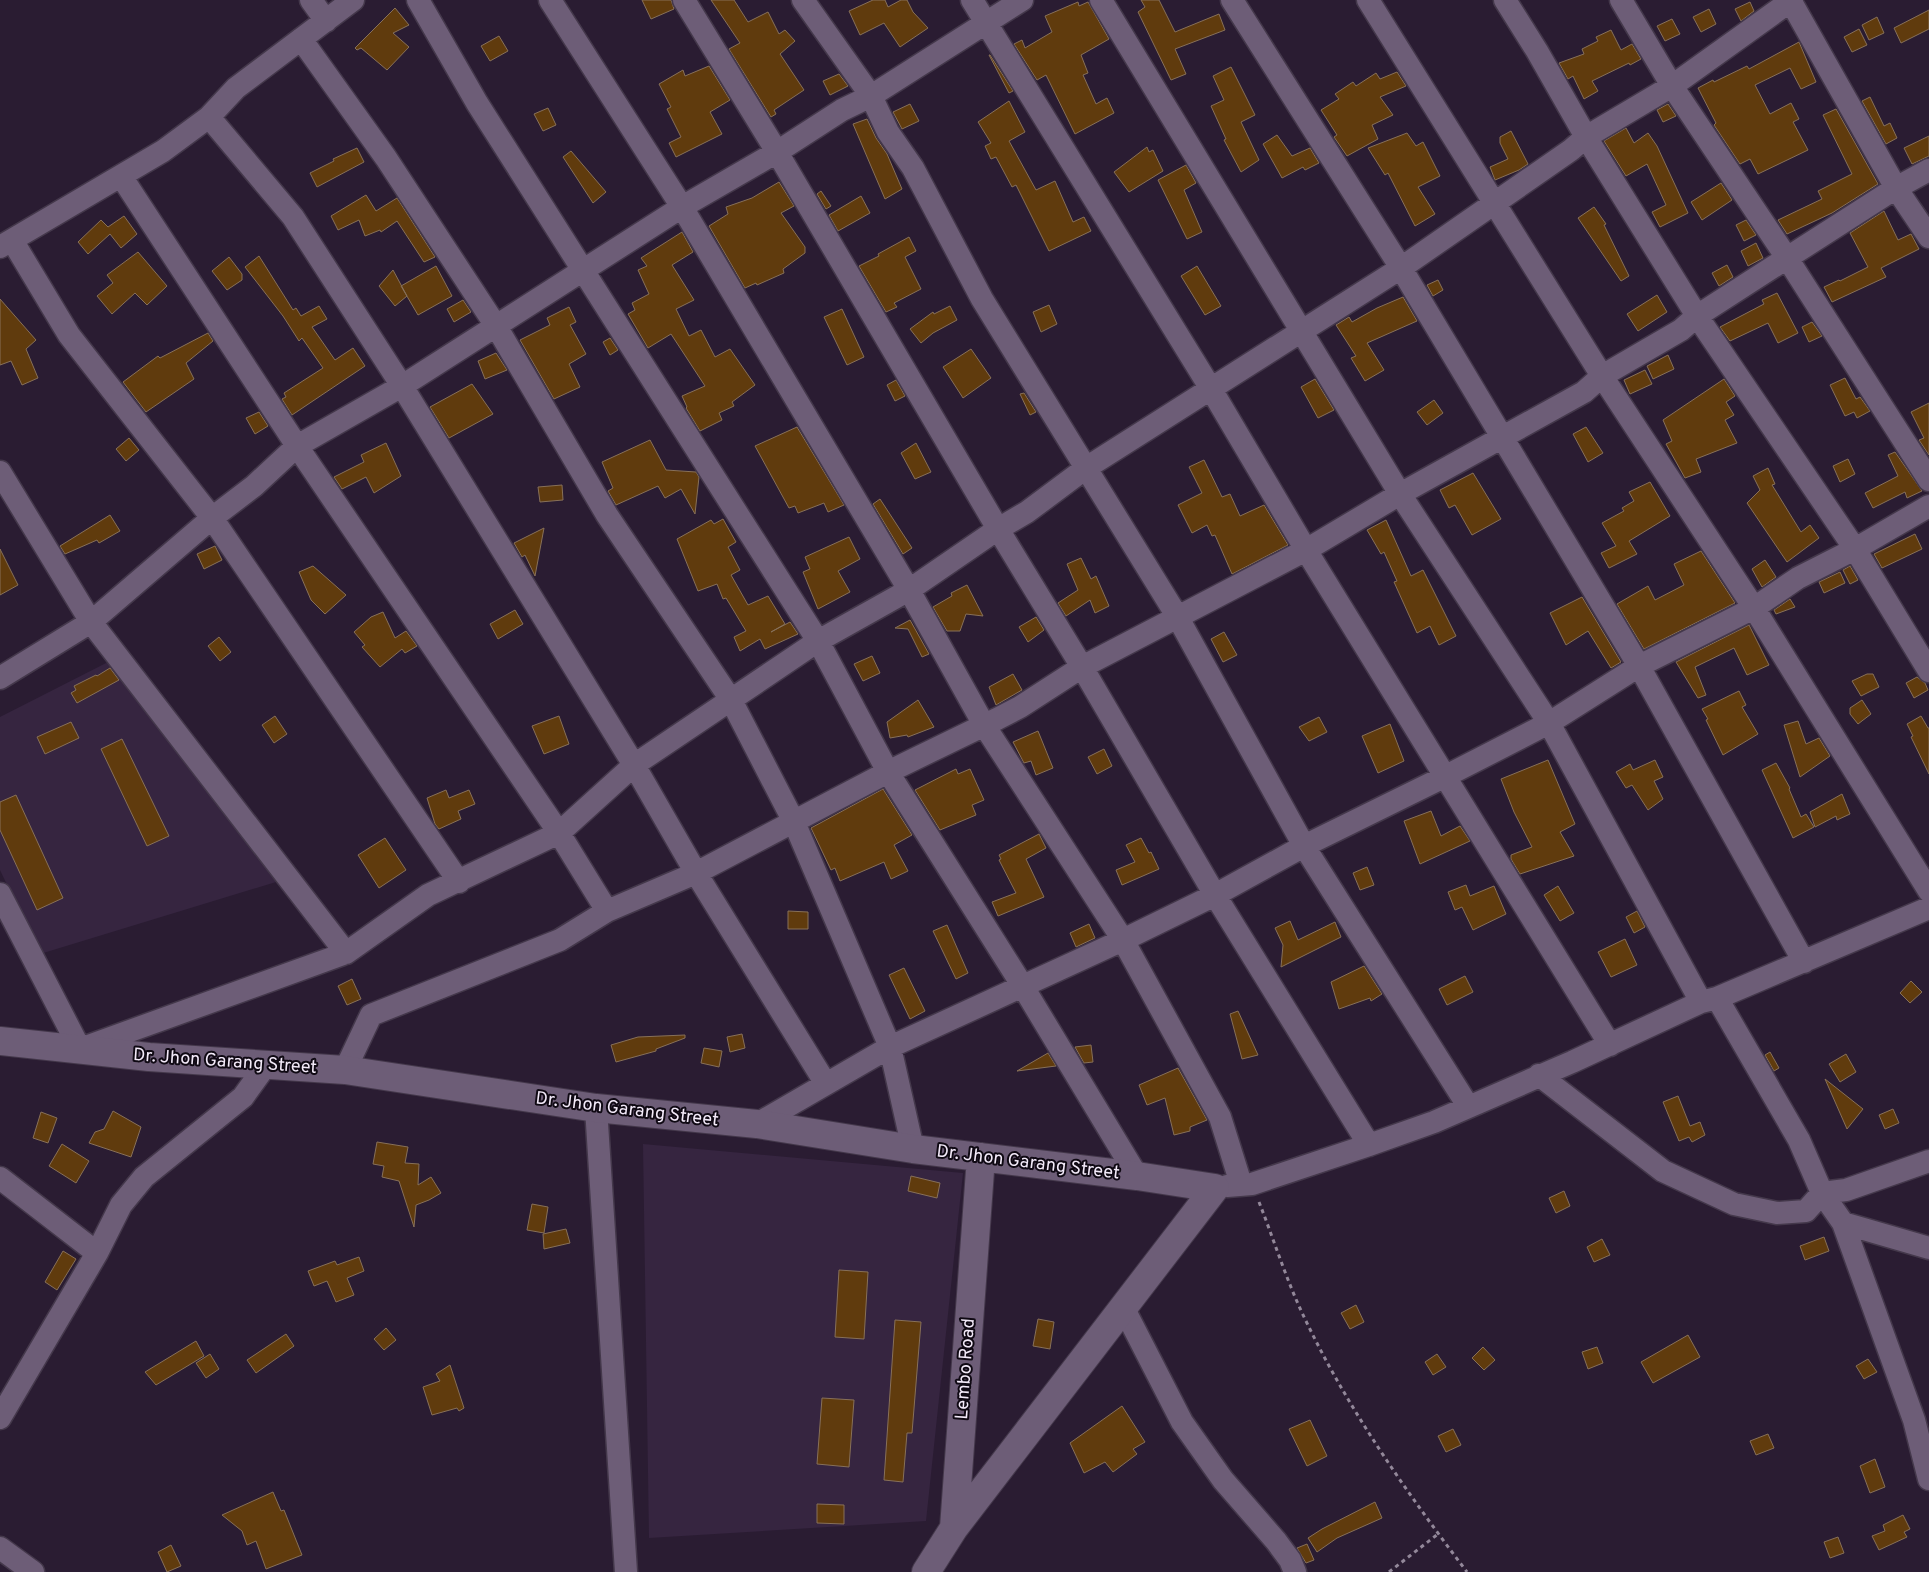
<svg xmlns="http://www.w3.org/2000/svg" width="1929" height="1572" font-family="Overpass,sans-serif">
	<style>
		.built { fill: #362540 }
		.building { fill: #603b0d; stroke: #877059 }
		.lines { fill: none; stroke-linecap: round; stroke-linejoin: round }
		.street-casing { stroke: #44384b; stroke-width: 25 }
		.secondary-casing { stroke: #44384b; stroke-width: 30 }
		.path { stroke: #93889a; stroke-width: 3; stroke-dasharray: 4 4; stroke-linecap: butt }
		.street { stroke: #6d5d77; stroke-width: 22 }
		.secondary { stroke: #6d5d77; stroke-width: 28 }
		.labels { text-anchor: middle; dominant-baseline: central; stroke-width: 4; stroke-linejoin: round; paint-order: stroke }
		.street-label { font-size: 18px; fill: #f3eaf9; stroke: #0f0913 }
	</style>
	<rect width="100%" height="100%" fill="#2a1c32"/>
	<!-- built -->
	<path class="built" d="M114,659L276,882L40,954L0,870V717Z
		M643,1144L963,1173L926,1521L649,1538Z"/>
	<!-- building -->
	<path class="building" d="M642,0H671L674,9L651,19Z
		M711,0H734L748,22L768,12L779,34L785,30L795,41L780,54L804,90L774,110L776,114L771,117L729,49L740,43Z
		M873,0H885L888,7L901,0H907L913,12L928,28L900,47L884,23L860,35L849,11Z
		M1141,0H1159L1175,32L1219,14L1225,30L1175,49L1186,74L1171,80L1138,12L1145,7Z
		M1078,2L1079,6L1088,2L1109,39L1081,55L1088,73L1083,75L1096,104L1107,98L1114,113L1075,134L1046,75L1037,80L1014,44L1022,40L1025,48L1052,32L1045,16Z
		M1750,2L1754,11L1741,21L1735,9Z
		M395,8L409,25L393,33L409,47L387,70L361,48L357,50L355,48Z
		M1709,9L1716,24L1701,32L1693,17Z
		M1929,10V29L1901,43L1894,28Z
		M1877,17L1884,33L1869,40L1862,25Z
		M1672,19L1680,34L1665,41L1657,26Z
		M1859,29L1867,45L1852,52L1844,37Z
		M1611,30L1621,50L1632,44L1641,59L1630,65L1629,63L1592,81L1598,91L1584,99L1573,76L1568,79L1559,63L1584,54L1582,49L1598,41L1596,37Z
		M499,36L508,51L490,61L481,46Z
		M1799,42L1816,82L1801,89L1790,68L1755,85L1770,114L1791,103L1799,119L1793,122L1808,150L1758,174L1750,159L1740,164L1714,125L1716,123L1698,88L1713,80L1714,82L1747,66L1749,69Z
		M989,55H990L1013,91L1009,93Z
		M709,66L730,100L710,112L722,134L676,157L669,143L681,137L667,109L671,107L659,84L683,70L685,76Z
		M1231,67L1255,115L1241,122L1259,160L1241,172L1224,140L1226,139L1211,106L1224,100L1213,76Z
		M1397,72L1406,86L1380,97L1393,115L1372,125L1378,139L1347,156L1334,137L1337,135L1321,110L1339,99L1335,94L1353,82L1356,86L1376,73L1380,79Z
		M839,74L848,86L830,95L823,81Z
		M1870,97L1884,126L1890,123L1897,138L1886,144L1862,101Z
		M1009,101L1025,132L1009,141L1036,190L1055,181L1073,222L1084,217L1091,231L1049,251L1016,185L1012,187L996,157L991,159L985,146L991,143L978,122Z
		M910,104L919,121L902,129L893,112Z
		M1668,104L1676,116L1663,122L1657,110Z
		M548,108L556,125L543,131L534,114Z
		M1836,109L1878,184L1832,213L1787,234L1778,220L1822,199L1818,191L1852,174L1823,115Z
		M867,119L876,138L887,154L902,189L885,199L853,124Z
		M1626,128L1634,143L1648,133L1657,146L1688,213L1660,227L1652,212L1666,205L1647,164L1626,176L1604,141Z
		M1511,131L1528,164L1519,170L1495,180L1490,167L1508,159L1500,143V137Z
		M1407,133L1416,146L1423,142L1440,176L1418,187L1435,214L1415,226L1388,173L1385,175L1368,148Z
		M1277,135L1292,156L1310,148L1319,163L1305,170L1303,167L1282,178L1263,144Z
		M1929,136V156L1912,164L1904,148Z
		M1147,147L1149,152L1153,150L1163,171L1129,192L1114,172Z
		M357,148L364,162L317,187L310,173L334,161L333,159Z
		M571,151L606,192L593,203L563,157Z
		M1186,165L1196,183L1184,190L1202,232L1187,239L1158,180Z
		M779,182L794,206L781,213L805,247V253L783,269L784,273L757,285L756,283L745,288L709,226L728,214L726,207L752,198Z
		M1721,183L1732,200L1702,220L1691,202Z
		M821,191L831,206L826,209L817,194Z
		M366,195L376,211L397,198L435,257L424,262L397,221L381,232L380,230L365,236L359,220L338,230L331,216Z
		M861,196L870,213L838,231L829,215Z
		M1594,207L1606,224L1604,225L1629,276L1621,281L1578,218Z
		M1884,211L1898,240L1911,234L1919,249L1881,268L1886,277L1832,302L1824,287L1839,280L1840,281L1868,267L1850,233Z
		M124,216L137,234L121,248L110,234L88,254L78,242L101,220L108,227Z
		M1746,220L1756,235L1744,241L1736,225Z
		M682,232L693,252L672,265L694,300L676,309L689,336L701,330L715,357L730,349L755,385L732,402L734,406L719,413L722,420L700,431L686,408L687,407L682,396L705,386L671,334L648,348L628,314L635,310L632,303L649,294L638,270L647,266L641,258Z
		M909,237L916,251L905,257L921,289L894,303L897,307L886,312L859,266L879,256L878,254Z
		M1756,243L1763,258L1748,266L1741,251Z
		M138,252L167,286L147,305L135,293L112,314L97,296L113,283L107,275Z
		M259,256L293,310L296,308L301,316L319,306L327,319L312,327L335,360L353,348L365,366L292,415L282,399L286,397L284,393L323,368L302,338L299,341L283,316L245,267Z
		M229,257L242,274V280L227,290L212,271Z
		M1727,265L1733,277L1719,286L1712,273Z
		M436,266L452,296L418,315L401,286Z
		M1197,266L1221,306L1205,315L1181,276Z
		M393,270L407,296L395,306L379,286Z
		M1438,280L1443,290L1433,296L1427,285Z
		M1777,293L1798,333L1778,343L1768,323L1730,341L1720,327L1764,304L1762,300Z
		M1657,295L1667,312L1638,331L1627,314Z
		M1403,297L1417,321L1367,343L1384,370L1365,381L1351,358L1356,356L1336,325L1349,317L1352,322L1377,308Z
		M0,299L36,340L26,349L38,378L22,385L11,361L0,365Z
		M463,300L471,312L454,322L447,309Z
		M1049,305L1057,324L1041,332L1033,312Z
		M950,306L957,320L933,333L921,343L910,329L933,312L934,314Z
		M569,307L576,322L570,325L586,354L569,364L580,387L554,399L520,340L550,325L547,318Z
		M842,309L864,357L847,365L824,317Z
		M1812,322L1822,336L1809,342L1802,327Z
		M208,333L213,341L186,363L194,379L146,412L123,382L158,356L160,358Z
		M610,338L618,350L610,355L603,342Z
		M971,349L991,378L963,398L943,367Z
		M496,353L507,370L485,379L478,361Z
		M1668,355L1674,369L1653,379L1647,366Z
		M1645,370L1652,384L1630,394L1624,380Z
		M1845,378L1856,399L1860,397L1870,411L1857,418L1854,412L1845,416L1830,385Z
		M1315,379L1334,410L1318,418L1301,387Z
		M1724,379L1735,396L1726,402L1734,415L1725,420L1737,443L1696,459L1701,472L1685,478L1666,444L1672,441L1663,420Z
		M896,380L905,396L895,401L887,385Z
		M472,384L493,414L449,438L430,407Z
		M1024,393L1036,412L1030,415L1020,394Z
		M1434,400L1443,413L1427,425L1417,412Z
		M1929,403V455L1919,440L1924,438L1911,412Z
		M259,412L268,426L255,434L246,418Z
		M797,427L844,505L828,512L824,503L798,513L795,506L789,508L755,446Z
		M1586,427L1603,453L1588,462L1573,434Z
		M129,438L139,450L126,461L116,449Z
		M650,440L666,470L696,472L699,477L695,514L681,489L665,498L658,486L616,505L608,491L613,488L602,462Z
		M386,443L401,476L374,493L366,477L342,489L334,477L364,462L361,455Z
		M916,443L931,472L915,479L901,453Z
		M1895,452L1922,491L1907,498L1905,492L1873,508L1865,493L1898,476L1888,455Z
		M1848,459L1855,474L1840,482L1833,466Z
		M1204,460L1222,497L1230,494L1240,516L1264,505L1288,545L1232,574L1215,535L1212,536L1207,525L1192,533L1178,505L1202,493L1189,467Z
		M1768,468L1775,484L1772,485L1801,532L1810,525L1819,538L1787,562L1747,503L1760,490L1753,476Z
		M1473,473L1501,519L1472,535L1455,505L1449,508L1440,490Z
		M1650,482L1670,516L1629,541L1637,554L1609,568L1601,553L1616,546L1602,523L1624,511L1622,508L1634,501L1629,492Z
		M562,485L563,500L540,502L538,487Z
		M880,499L912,548L903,554L873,504Z
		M110,515L120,531L99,543L97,540L65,554L60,546Z
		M723,519L736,542L728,547L740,570L731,575L748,605L768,596L785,624L771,632L790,622L798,634L765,649L760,639L740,651L734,637L746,631L726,598L723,599L717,584L698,591L677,539L711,520L714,524Z
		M1386,520L1411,576L1423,570L1456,636L1439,645L1430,626L1417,633L1394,582L1397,581L1384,552L1381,554L1367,530Z
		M544,528L535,576L525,555L522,557L514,543Z
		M1915,534L1922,549L1882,568L1874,554Z
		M849,537L860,559L838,571L850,592L818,609L803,572L810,569L805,557Z
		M215,546L222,560L204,569L197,554Z
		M0,549L18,585L0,595Z
		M1701,551L1735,603L1644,649L1617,604L1648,586L1655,600L1684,585L1674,564Z
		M1081,558L1091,579L1096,576L1109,606L1095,613L1090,600L1066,616L1058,603L1078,590L1067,564Z
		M1765,560L1776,577L1762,587L1752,569Z
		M313,566L346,595L325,614L311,600L299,572Z
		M1850,566L1858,580L1850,584L1843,570Z
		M1840,572L1845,583L1824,593L1819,582Z
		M967,585L983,616L966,614L960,631H947L933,607L952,596L951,593Z
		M1582,597L1621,662L1611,668L1588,631L1566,645L1550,613Z
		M1790,599L1795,607L1776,614L1774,610Z
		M515,610L523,624L498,639L490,624Z
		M383,612L395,638L406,631L417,646L405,653L402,649L380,667L362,647L365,645L354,632L371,617Z
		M1036,617L1044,630L1028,642L1019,627Z
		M910,620L929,654L922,657L908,629L895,628Z
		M1749,625L1769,665L1747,675L1734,648L1695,667L1706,695L1698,698L1676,662Z
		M1224,632L1237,655L1223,662L1211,639Z
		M219,637L231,652L220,661L208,646Z
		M872,656L880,673L863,681L854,664Z
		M110,668L119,680L77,703L71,693L76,690L74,686L96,675L97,676Z
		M1013,674L1022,690L996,705L989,687Z
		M1867,674H1873L1879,687L1861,696L1852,681Z
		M1917,677L1925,683L1928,690L1914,698L1906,683Z
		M1739,691L1746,705L1742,707L1758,734L1723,755L1706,720L1708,719L1702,709Z
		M918,700L934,727L908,737L907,735L890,738L887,722Z
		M1862,700L1871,714L1858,724L1850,714V708Z
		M275,716L287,734L274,743L262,725Z
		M559,716L569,744L544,754L532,726Z
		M1921,716L1928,728H1929V774L1911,737L1913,736L1907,724Z
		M1319,717L1327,732L1309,741L1299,727Z
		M1798,721L1806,744L1819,738L1830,756L1800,777L1784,725Z
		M71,722L79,738L45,754L37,737Z
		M1390,724L1404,761L1378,773L1362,736Z
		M1038,731L1053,768L1036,775L1031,761L1024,763L1013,742Z
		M122,739L169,836L147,846L101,749Z
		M1104,749L1112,766L1097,774L1088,757Z
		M1548,760L1575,824L1560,832L1574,856L1520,874L1511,859V855L1532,847L1514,812L1501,779Z
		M1655,760L1663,777L1654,781L1663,799L1648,810L1632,785L1626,788L1616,772L1630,764L1633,770Z
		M1776,763L1790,788L1789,789L1801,817L1806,814L1814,827L1793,838L1762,770Z
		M956,769L958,774L970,769L984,800L972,805L976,815L940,830L915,790Z
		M883,789L912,835L894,845L908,871L891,879L884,862L840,881L835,868L831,870L811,828Z
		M446,790L449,798L469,790L475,804L458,811L461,819L439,829L435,824L427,798Z
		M1842,794L1850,814L1837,820L1836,816L1815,827L1810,812Z
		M16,795L63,898L37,910L0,830V802Z
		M1431,811L1441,836L1460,826L1470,841L1420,864L1404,821Z
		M1039,834L1046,848L1026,859L1044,897L998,916L992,902L1016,893L999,860L1001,859L999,855Z
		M385,838L406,870L379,888L358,855Z
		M1141,838L1149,853L1151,852L1159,869L1122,885L1116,870L1135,862L1126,845Z
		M1367,867L1374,885L1360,890L1353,873Z
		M1466,885L1470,896L1494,886L1506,914L1473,930L1462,907L1455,910L1448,892Z
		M1558,886L1574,913L1560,921L1544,895Z
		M788,911L808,912V929H788Z
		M1637,911L1645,927L1634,933L1626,917Z
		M1290,921L1298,940L1335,922L1341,937L1281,967L1283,945L1275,928Z
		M1089,924L1095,938L1076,947L1070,933Z
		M947,925L968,973L956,979L933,931Z
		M1625,939L1637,965L1611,977L1598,952Z
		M1364,966L1382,994L1371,1001L1370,998L1339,1009L1331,982Z
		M904,968L925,1011L910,1019L889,975Z
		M1465,976L1473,992L1447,1005L1439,989Z
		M352,979L361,999L347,1005L338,986Z
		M1911,981L1922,992L1910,1003L1900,993Z
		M1238,1011L1258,1055L1242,1059L1230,1014Z
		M742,1034L745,1048L730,1052L727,1037Z
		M685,1035V1038L656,1049V1051L616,1062L611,1045L638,1037Z
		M1091,1045L1093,1062L1084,1063L1075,1047Z
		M704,1048L722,1051L719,1067L701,1063Z
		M1770,1052L1779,1068L1774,1071L1765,1055Z
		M1048,1053L1056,1066L1017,1071Z
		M1846,1054L1856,1072L1840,1082L1829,1064Z
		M1178,1068L1207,1120L1190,1127V1131L1174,1135L1165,1098L1147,1105L1139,1085Z
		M1825,1079L1863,1109L1847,1129Z
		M1678,1096L1690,1126L1700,1122L1705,1135L1692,1142L1689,1137L1679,1141L1663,1102Z
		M1893,1109L1899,1123L1885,1129L1879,1115Z
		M113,1111L141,1127L131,1157L89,1143L95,1132L104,1129Z
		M41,1112L57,1118L48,1143L33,1138Z
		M377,1142L408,1147L405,1163L419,1164L418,1185L431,1177L441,1193L429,1200L416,1205L414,1227L399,1181L382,1177L384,1166L373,1164Z
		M62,1144L89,1161L76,1183L49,1166Z
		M911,1176L940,1183L937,1198L908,1191Z
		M1564,1191L1570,1206L1556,1213L1549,1198Z
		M532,1204L548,1207L544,1233L527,1230Z
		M566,1229L570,1243L544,1249L543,1234Z
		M1824,1237L1829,1251L1805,1260L1800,1246Z
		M1602,1239L1610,1255L1594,1262L1587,1247Z
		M63,1251L76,1259L57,1290L45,1282Z
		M359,1257L364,1271L347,1278L354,1295L336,1302L327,1281L314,1286L308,1271L335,1261L337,1265Z
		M839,1270L868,1272L864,1339L835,1337Z
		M1356,1305L1364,1322L1350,1329L1341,1313Z
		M1038,1319L1054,1322L1050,1349L1033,1346Z
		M895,1320L921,1322L912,1433H907L903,1482L884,1480Z
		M386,1328L396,1340L384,1350L374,1339Z
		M286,1334L294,1346L256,1373L247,1360Z
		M1688,1335L1700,1357L1653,1383L1641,1362Z
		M196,1341L204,1356L156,1385L145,1372Z
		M1483,1347L1495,1360L1484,1370L1472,1358Z
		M1597,1347L1603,1363L1588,1369L1582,1352Z
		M210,1354L219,1369L206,1378L196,1363Z
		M1437,1354L1446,1367L1433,1375L1425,1362Z
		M1868,1359L1877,1372L1864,1379L1856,1366Z
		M450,1365L464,1408L459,1411L457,1408L432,1415L423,1387L440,1381L436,1374Z
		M822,1398L854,1400L849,1467L817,1464Z
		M1122,1406L1145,1442L1133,1449L1137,1454L1113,1472L1105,1462L1084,1473L1070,1443Z
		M1310,1420L1327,1456L1307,1466L1289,1429Z
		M1453,1429L1461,1445L1446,1452L1438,1436Z
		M1768,1434L1774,1448L1756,1455L1750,1441Z
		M1875,1459L1885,1487L1870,1493L1860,1466Z
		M273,1492L281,1511L284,1510L302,1555L266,1569L256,1541L247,1545L242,1531L222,1515Z
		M1375,1502L1382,1518L1337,1538L1317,1552L1308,1538L1322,1529Z
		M817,1504L844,1505V1524L817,1523Z
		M1903,1515L1910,1529L1904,1532L1907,1537L1879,1550L1872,1536L1885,1531L1883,1525Z
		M1838,1537L1844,1553L1830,1558L1824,1542Z
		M1307,1544L1314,1560L1306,1563L1297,1548Z
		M171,1545L181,1566L167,1572L158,1552Z"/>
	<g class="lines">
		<!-- street casing -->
		<g class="street-casing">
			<path id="street" d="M311,0L326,21
				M418,0L477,103L818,641L888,772L1022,985L1137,1176
				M550,0L682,207L909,590L984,725L1123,940L1220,1117L1241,1184
				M684,0L777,152L998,529L1082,667L1215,895L1369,1145
				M803,0L871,96L888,132L913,168L982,299L1177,616L1304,846L1468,1106
				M972,0L1211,389L1306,550L1610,1045
				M1101,0L1400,494L1549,723L1701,1002
				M1232,0L1401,268L1639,666L1804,962
				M1368,0L1602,376L1754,608L1929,891
				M1505,0L1537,51L1586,137L1697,316L1855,549L1929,671
				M1621,0L1672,86L1787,258L1929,480
				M1790,0L1896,188L1929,237
				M301,39L386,158L496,326L607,515L731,700L794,822L890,1047L913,1149
				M209,117L293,217L402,386L634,765L696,873L826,1084
				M121,176L297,446L559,833L607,911
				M12,240L69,335L212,518L459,882
				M0,247L163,151L209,117L236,88L353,0
				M0,472L91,622L346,953
				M0,678L91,622L212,518L254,486L297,446L402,386L682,207L777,152L842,110L871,96L1022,0
				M0,894L80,1049L346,953L428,895L559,833L634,765L818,641L909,590L998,529L1027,512L1086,468L1401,268L1571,150L1586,137L1672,86L1792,0
				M1717,998L1799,1140L1822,1193L1846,1190L1929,1161
				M345,1070L371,1015L560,940L607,911L696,873L888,772L997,719L1020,707L1082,667L1306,550L1400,494L1584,392L1602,376L1681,330L1697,316L1787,258L1896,188L1929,170
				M1539,1075L1663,1171L1734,1204L1777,1213L1806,1211L1822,1193L1843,1223L1914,1420L1929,1479
				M596,1108L626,1572
				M757,1124L890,1047L1123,940L1215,895L1304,846L1446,776L1549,723L1639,666L1754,608L1798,578L1855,549L1929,506
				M0,1178L97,1253
				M1227,1186L1252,1184L1369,1145L1434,1122L1572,1062L1701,1002L1717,998L1929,908
				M1843,1223L1929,1248
				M1123,1307L1182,1422L1223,1480L1276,1541L1290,1560L1295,1572
				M0,1418L97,1253L121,1205L144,1177L243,1097L266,1065
				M0,1548L33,1572"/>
		</g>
		<!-- secondary casing -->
		<g class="secondary-casing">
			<path id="secondary" d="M0,1041L149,1057L345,1070L596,1108L757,1124L913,1149L1137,1176L1215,1188L954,1528
				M926,1572L954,1528L981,1157"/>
		</g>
		<!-- path -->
		<path class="path" d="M1259,1202C1274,1240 1287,1282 1305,1319C1348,1409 1407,1493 1467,1572
			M1389,1572L1438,1534"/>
		<!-- street -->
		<use href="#street" class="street"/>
		<!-- secondary -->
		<use href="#secondary" class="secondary"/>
	</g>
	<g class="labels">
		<!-- street labels -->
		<g class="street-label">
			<text transform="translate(225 1062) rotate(4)">Dr. Jhon Garang Street</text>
			<text transform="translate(627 1110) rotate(7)">Dr. Jhon Garang Street</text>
			<text transform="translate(1028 1163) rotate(7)">Dr. Jhon Garang Street</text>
			<text transform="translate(966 1369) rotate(-86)">Lembo Road</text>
		</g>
	</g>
</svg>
